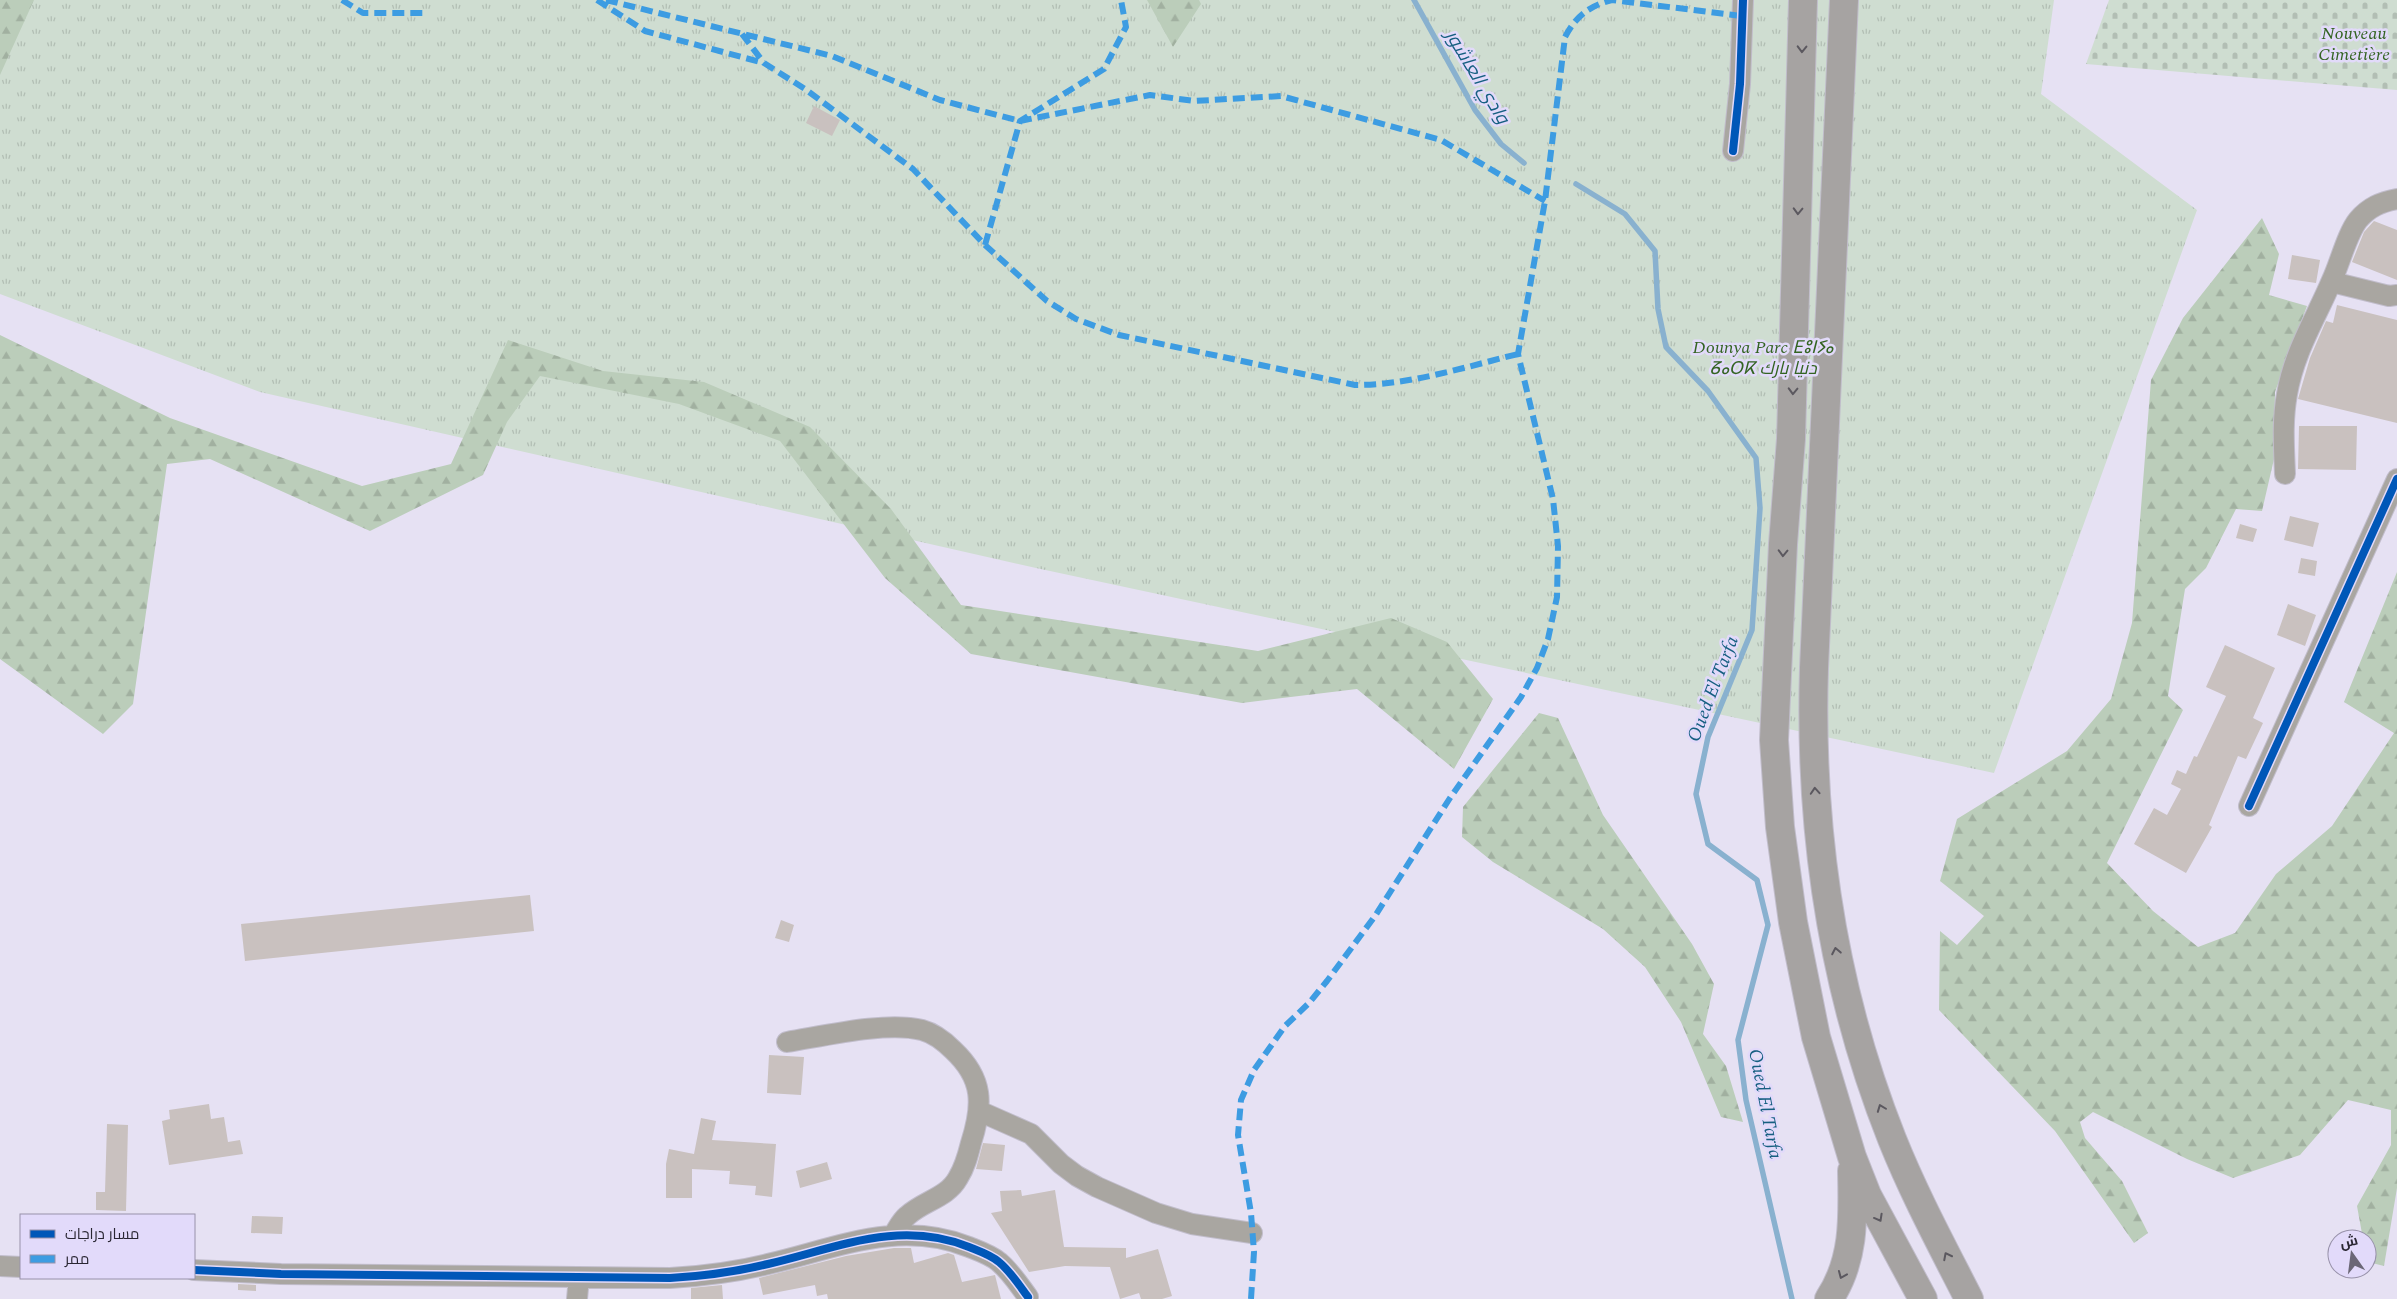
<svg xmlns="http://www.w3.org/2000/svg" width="2397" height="1299" font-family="Spectral,Cairo,'Noto Sans Tifinagh',serif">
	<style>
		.grass { fill: url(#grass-tufts) }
		.forest { fill: url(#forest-firs) }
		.cemetery { fill: url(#cemetery-stones) }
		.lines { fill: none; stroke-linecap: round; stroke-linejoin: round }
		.stream { stroke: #89b1cf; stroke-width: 5.5 }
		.building { fill: #c9c1bf }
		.minor-casing { stroke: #c1bdcb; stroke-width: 22 }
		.highway-casing { stroke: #c1bdcb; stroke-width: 30 }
		.minor { stroke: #a9a6a1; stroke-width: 20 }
		.highway { stroke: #a6a3a2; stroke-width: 28 }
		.quiet { stroke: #3d9ce2; stroke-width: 6; stroke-dasharray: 12 6; stroke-linecap: butt }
		.cycleway-casing { stroke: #e2dafa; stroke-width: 11 }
		.cycleway { stroke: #0057b8; stroke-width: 8 }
		.oneway { stroke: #5b585f }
		.labels { text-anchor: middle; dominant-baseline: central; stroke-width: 5; stroke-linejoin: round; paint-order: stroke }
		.park-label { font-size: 18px; font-style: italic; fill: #336422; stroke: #e2dafa }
		.water-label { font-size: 19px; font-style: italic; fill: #165f81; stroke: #e2dafa }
	</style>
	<defs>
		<pattern id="grass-tufts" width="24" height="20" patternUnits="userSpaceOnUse" patternTransform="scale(1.25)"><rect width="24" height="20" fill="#cfddd1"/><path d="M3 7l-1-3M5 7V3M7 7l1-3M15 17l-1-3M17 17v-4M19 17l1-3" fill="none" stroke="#b2beb4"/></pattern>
		<pattern id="forest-firs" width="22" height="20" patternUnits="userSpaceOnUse" patternTransform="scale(1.25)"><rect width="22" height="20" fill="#bbcdba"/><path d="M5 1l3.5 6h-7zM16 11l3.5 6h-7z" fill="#a1b0a0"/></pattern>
		<pattern id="cemetery-stones" width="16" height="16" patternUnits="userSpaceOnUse" patternTransform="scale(1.25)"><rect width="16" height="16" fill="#cfddd1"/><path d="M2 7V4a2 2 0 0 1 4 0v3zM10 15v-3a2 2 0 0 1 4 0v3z" fill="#b2beb4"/></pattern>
	</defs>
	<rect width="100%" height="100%" fill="#e6e1f3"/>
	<!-- grass -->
	<path class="grass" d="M0,0H2054L2041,94L2197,210L1994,773L1036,568L260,392L0,294Z"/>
	<!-- forest -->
	<path class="forest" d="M0,0H34L0,75Z
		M1147,0H1199L1201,4L1173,47Z
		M2262,218L2279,254L2269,295L2307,306L2275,392L2274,459L2262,511L2236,509L2206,568L2185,589L2168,696L2183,710L2107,863L2153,911L2198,947L2235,933L2276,874L2332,826L2394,733L2344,702L2397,572V1188L2384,1266L2368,1262L2367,1239H2363L2357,1206L2391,1145V1110L2348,1100L2300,1155L2233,1178L2187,1159L2093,1112L2080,1122L2085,1138L2122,1181L2148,1233L2134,1243L2055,1131L1939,1010L1940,931L1957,945L1984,916L1940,881L1957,819L2067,751L2111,699L2132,623L2151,380L2183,318Z
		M0,335L170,418L362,486L451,464L508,340L603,371L704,382L810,427L891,509L961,605L1258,651L1391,618L1447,642L1493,699L1454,769L1357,689L1242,703L971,654L885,578L780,441L679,404L540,376L507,422L483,475L370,531L210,459L167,464L133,704L103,734L0,659Z
		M1539,713L1558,718L1603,815L1692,944L1714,984L1703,1034L1726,1066L1743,1122L1721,1117L1681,1022L1645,967L1603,929L1493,862L1462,837L1463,807Z"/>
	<!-- cemetery -->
	<path class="cemetery" d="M2109,0H2397V90L2086,64Z"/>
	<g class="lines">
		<!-- stream -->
		<path class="stream" d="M1414,0L1475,110L1501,144L1524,163
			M1576,184L1625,214L1655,251L1658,309L1666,347L1708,391L1756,458L1760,508L1752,630L1708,737L1696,794L1708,844L1757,880L1768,925L1738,1040L1746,1100L1792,1299"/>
	</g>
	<!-- building -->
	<path class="building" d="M814,106L840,120L832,136L806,123Z
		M2374,221L2397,230V280L2352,262L2364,232Z
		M2292,255L2320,260L2316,283L2288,279Z
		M2337,305L2397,320V423L2298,399L2310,358L2326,321L2333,323Z
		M2299,426H2357L2356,470L2298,469Z
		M2290,516L2319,523L2313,547L2284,540Z
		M2240,524L2257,529L2253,542L2236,538Z
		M2301,558L2317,561L2315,576L2298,573Z
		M2288,604L2316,615L2305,646L2277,635Z
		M2225,645L2275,668L2253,718L2263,723L2246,759L2238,756L2209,825L2212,827L2186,873L2134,844L2154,808L2167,815L2181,789L2171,784L2177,770L2186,774L2194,756L2197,757L2226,696L2206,687Z
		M530,895L534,931L245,961L241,924Z
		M781,920L794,925L789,942L775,938Z
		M769,1055L804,1057L801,1095L767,1093Z
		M209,1104L211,1119L224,1117L228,1142L240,1140L243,1154L169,1165L162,1121L170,1119L169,1110Z
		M701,1118L716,1121L712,1140L776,1144L772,1197L755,1195L756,1186L729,1184L730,1171L692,1169V1198H666V1164L669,1149L694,1154Z
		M107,1124L128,1125L126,1211L96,1210V1192H105Z
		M983,1143L1005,1145L1002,1171L976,1169Z
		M827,1162L832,1179L800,1188L796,1171Z
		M1021,1190L1022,1196L1055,1190L1064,1247L1126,1248V1258L1158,1249L1172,1296L1162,1299H1141L1139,1293L1120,1299L1110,1267L1065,1266L1029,1272L991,1213L1002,1211L1000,1191Z
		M252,1216L283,1217L282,1234L251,1233Z
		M894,1248H911L914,1263L948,1253L954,1255L962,1282L995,1275L1001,1299H828L827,1294L817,1296L815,1285L763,1295L759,1278L846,1256Z
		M238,1284L256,1285V1291L238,1290Z
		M722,1285L723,1299H691V1288Z"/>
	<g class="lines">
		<!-- minor casing -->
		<g class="minor-casing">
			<path id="minor" d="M1733,151L1740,84L1743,0
				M2332,282L2389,296L2397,295
				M2285,474C2284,447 2282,421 2287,394C2294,352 2316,318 2332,280C2340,263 2347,234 2358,220C2369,207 2381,202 2397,199
				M2249,806L2397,479
				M787,1042C824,1036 886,1021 922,1030C933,1033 945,1042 953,1050C984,1079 983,1105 971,1143C968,1155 965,1167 958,1178C947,1198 923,1201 907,1216C901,1221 898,1228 894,1234
				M979,1111L1031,1134L1061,1164L1077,1176L1097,1187L1156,1213L1192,1224L1252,1233
				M0,1266L21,1267
				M194,1270L281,1274L670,1278C704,1276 736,1272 768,1264C837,1248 899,1219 969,1247C979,1251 991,1255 999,1262C1011,1272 1019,1285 1028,1297
				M577,1299L579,1277"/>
		</g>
		<!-- highway casing -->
		<g class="highway-casing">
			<path id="highway" d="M1803,0L1791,439L1783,544L1774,740L1780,827L1793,922L1816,1037L1852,1157L1867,1195L1923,1299
				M1844,0L1814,668C1809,829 1832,988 1892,1139C1914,1194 1942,1246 1969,1299
				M1829,1299C1855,1260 1853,1217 1852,1171"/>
		</g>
		<!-- minor -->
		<use href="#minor" class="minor"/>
		<!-- highway -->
		<use href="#highway" class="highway"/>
		<!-- quiet -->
		<path class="quiet" d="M342,0L363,13H423
			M597,0L645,31L764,63
			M606,0L832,56L940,100L1020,121L1150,95L1194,101L1281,96L1441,140L1545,201
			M742,34L764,63L805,89L913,169L985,245L1047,301L1076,319L1119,335L1355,385C1410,385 1465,367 1518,354
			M985,245L1020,121L1104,69L1126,27L1121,0
			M1251,1299L1254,1252L1251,1213L1238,1135L1241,1100L1254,1070L1285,1026L1309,1003L1327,981L1375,916L1450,798L1521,697L1537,668L1548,639L1557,597L1558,546L1553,499L1518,354L1545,201L1565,37C1576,16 1589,6 1612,0L1742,16"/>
		<!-- cycleway casing -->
		<g class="cycleway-casing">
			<path id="cycleway" d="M1733,151L1740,84L1743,0
				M2249,806L2397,479
				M194,1270L281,1274L670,1278C704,1276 736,1272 768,1264C837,1248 899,1219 969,1247C979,1251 991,1255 999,1262C1011,1272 1019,1285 1028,1297"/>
		</g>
		<!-- cycleway -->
		<use href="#cycleway" class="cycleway"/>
	</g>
	<!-- one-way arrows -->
	<defs><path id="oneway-chevron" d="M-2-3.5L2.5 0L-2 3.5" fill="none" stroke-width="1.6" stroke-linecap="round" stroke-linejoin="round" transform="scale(1.25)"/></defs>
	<g class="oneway">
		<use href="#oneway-chevron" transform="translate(1802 49) rotate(91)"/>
		<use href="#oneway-chevron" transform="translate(1798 211) rotate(92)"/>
		<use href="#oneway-chevron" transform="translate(1793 391) rotate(92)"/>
		<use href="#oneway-chevron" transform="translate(1783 553) rotate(92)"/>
		<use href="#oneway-chevron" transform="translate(1815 791) rotate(-94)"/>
		<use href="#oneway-chevron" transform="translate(1836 951) rotate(-101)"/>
		<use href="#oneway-chevron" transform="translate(1881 1108) rotate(-111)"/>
		<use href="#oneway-chevron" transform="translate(1879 1218) rotate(61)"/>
		<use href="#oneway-chevron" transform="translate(1947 1256) rotate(-117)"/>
		<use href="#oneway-chevron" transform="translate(1842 1275) rotate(113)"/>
	</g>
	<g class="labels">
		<!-- park labels -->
		<g class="park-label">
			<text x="2354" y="33">Nouveau<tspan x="2354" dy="21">Cimetière</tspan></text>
			<text x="1763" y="347">Dounya Parc ⴹⵓⵏⵢⴰ<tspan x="1763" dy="21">ⵒⴰⵔⴽ دنيا بارك</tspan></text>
		</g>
		<!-- water labels -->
		<g class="water-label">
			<text transform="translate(1477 77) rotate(59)">وادي العاشور</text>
			<text transform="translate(1713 689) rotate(-69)">Oued El Tarfa</text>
			<text transform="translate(1765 1104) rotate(79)">Oued El Tarfa</text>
		</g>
	</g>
	<!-- legend -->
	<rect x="20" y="1214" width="175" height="65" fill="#e2dafa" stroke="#9892aa"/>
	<rect x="30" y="1230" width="25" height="8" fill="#0057b8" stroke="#9892aa"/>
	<text x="65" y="1239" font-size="15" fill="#292632">مسار دراجات</text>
	<rect x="30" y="1255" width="25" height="8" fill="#3d9ce2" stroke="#9892aa"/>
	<text x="65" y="1264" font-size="15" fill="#292632">ممر</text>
	<!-- north arrow -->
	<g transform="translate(2352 1254) rotate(346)"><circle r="24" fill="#e2dafa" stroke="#9892aa"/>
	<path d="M0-4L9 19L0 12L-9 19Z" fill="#6b6776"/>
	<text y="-8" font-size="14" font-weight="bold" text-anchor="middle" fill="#292632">ش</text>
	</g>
</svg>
